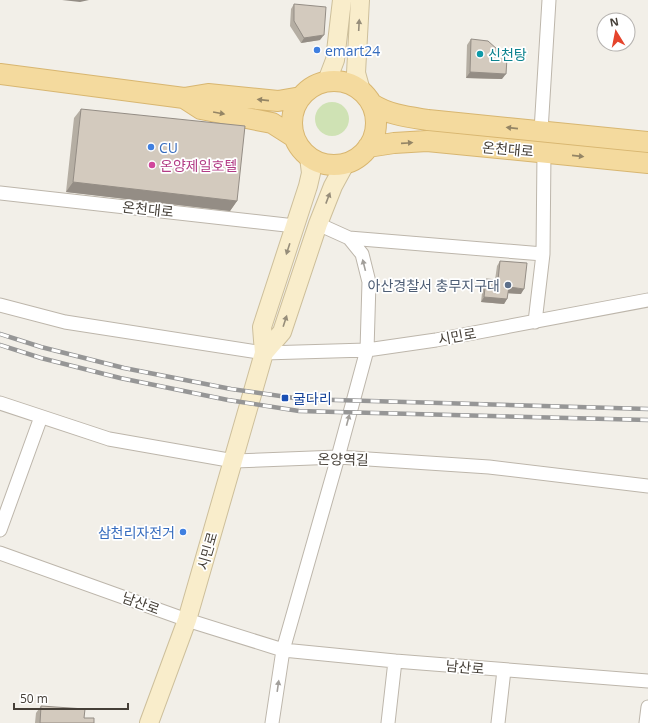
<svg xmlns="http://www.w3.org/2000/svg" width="648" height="723" font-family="'Open Sans','Noto Sans KR',sans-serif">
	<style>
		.green { fill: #cfe2b4 }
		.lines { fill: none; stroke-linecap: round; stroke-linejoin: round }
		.street-casing { stroke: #bdb6ab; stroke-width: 15 }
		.secondary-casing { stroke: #cdbf9b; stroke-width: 20 }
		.primary-casing { stroke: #d8b670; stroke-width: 22 }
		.street { stroke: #fff; stroke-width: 13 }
		.secondary { stroke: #f9edcb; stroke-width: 18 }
		.primary { stroke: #f4da9e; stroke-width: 20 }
		.rail-casing { stroke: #969696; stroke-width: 4.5 }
		.rail { stroke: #fff; stroke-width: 3; stroke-dasharray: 9; stroke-linecap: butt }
		.wall { fill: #b5aea3 }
		.shaded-wall { fill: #948d85 }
		.building { fill: #d3cabe; stroke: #948d85 }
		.oneway { fill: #968d7a }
		.oneway2 { fill: #948565 }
		.oneway3 { fill: #a29f9b }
		.shop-dot { fill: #3f7fe0; stroke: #fff; stroke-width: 1.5 }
		.culture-dot { fill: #0f9aa8; stroke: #fff; stroke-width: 1.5 }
		.hotel-dot { fill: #d1479c; stroke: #fff; stroke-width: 1.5 }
		.service-dot { fill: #5c6f8a; stroke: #fff; stroke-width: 1.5 }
		.transit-dot { fill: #1a4fb4; stroke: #fff; stroke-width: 1.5 }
		.labels { text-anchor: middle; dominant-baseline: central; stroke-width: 3.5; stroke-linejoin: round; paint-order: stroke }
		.shop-label { font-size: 14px; fill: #366cbe; stroke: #fff; text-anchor: start }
		.culture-label { font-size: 14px; fill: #0d838f; stroke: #fff; text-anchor: start }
		.street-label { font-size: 14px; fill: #453f37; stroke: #fff }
		.hotel-label { font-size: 14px; fill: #b23c85; stroke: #fff; text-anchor: start }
		.service-label { font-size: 14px; fill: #4e5e75; stroke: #fff; text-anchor: end }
		.transit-label { font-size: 14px; fill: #164399; stroke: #fff; text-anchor: start }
	</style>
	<rect width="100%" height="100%" fill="#f2efe8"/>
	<!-- green -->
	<path class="green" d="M315 119a17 17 0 1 1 34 0a17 17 0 1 1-34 0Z"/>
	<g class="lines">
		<!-- street casing -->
		<g class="street-casing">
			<path id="street" d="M541,131L549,0
				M0,193L295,226
				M318,224L349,238L543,254
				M0,305L65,322L264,353L367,350L436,340L648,300
				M535,322L543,254L544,152
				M0,403L109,439L234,461L338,457L489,467L648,486
				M0,530L41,417
				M0,553L187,620L283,650L395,661L648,681
				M272,723L283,650L338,457L367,350L369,282L362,254L349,238
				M388,723L395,661
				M498,723L504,670
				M646,723L648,707"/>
		</g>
		<!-- secondary casing -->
		<g class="secondary-casing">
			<path id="secondary" d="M360,0L356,73L361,91
				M327,81L335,60L342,0
				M264,353L282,332L318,224L333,186L345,164
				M149,723L187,620L264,353L262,327L308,186L311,173L309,157"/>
		</g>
		<!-- primary casing -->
		<g class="primary-casing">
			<path id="primary" d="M0,74L184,98L208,94L278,101L301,97
				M292 123a42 42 0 1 1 84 0a42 42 0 1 1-84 0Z
				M184,98L201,109L272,123L294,137
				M372,104C389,115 409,117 428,120L648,142
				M368,147L394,143L427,141L648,163"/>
		</g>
		<!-- street -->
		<use href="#street" class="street"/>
		<!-- secondary -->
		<use href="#secondary" class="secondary"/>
		<!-- primary -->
		<use href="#primary" class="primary"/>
		<!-- rail casing -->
		<g class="rail-casing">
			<path id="rail" d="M0,334L41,347L124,368L231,389L301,399L648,409
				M0,345L41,358L120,378L228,400L299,411L648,420"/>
		</g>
		<!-- rail -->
		<use href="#rail" class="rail"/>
	</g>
	<!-- wall -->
	<path class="wall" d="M294,4L320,40L301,43L290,26L291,9Z
		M471,39L502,79L466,78L467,45Z
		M81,109L237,201L230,211L66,192L74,118Z
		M500,261L521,294L508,293L507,299L504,304L481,302L483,284L486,279L495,280L497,266Z
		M41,706L84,718L94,723H35L36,713Z"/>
	<!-- shaded-wall -->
	<path class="shaded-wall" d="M62,0H89L80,2Z
		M324,35L320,40L301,43L304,38Z
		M470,72L506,74L502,79L466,78Z
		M73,182L237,201L230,211L66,192Z
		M509,287L524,289L521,294L505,293Z
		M484,297L507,299L504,304L481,302Z"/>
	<!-- building -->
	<path class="building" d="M294,4L326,7L324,35L304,38L294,21Z
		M471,39L488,41L507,58L506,74L470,72Z
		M81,109L245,126L237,201L73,182Z
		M500,261L527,263L524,289L509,287L507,299L484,297L486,279L498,280Z
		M41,706L85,709L84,718H94V723H40Z"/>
	<!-- one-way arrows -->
	<defs><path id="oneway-solid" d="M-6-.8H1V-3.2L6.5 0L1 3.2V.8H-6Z"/></defs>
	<g class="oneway">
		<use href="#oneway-solid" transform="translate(359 25) rotate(-87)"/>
		<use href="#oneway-solid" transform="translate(328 198) rotate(-69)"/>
		<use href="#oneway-solid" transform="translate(288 249) rotate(108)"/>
		<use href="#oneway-solid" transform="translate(285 321) rotate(-72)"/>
	</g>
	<g class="oneway2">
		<use href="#oneway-solid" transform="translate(263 100) rotate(-174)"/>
		<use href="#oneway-solid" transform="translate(219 113) rotate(10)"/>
		<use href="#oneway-solid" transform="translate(512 128) rotate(-174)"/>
		<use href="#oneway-solid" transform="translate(407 143) rotate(-4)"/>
		<use href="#oneway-solid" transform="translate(578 156) rotate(6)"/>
	</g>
	<g class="oneway3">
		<use href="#oneway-solid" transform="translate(364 265) rotate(-104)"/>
		<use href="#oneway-solid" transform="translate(348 420) rotate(-75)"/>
		<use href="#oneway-solid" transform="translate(278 686) rotate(-82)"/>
	</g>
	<!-- markers -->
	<g class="shop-dot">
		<circle cx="317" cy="50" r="4"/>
		<circle cx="151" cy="147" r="4"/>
		<circle cx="183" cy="532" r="4"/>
	</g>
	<circle class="culture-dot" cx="480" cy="54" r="4"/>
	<circle class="hotel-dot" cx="152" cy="165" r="4"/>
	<circle class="service-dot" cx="508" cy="285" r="4"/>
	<rect class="transit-dot" x="281" y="394" width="8" height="8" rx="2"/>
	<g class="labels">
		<!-- shop labels -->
		<g class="shop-label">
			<text x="325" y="50">emart24</text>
			<text x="159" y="147">CU</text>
			<text x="175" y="532" text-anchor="end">삼천리자전거</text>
		</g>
		<!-- culture labels -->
		<g class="culture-label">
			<text x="488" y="54">신천탕</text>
		</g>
		<!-- street labels -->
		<g class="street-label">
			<text transform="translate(508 149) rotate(5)">온천대로</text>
			<text transform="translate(148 209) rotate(6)">온천대로</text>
			<text transform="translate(457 336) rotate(-10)">시민로</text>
			<text transform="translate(343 459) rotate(1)">온양역길</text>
			<text transform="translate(207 551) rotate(-74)">시민로</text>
			<text transform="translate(141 603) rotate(20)">남산로</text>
			<text transform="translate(465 667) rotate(5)">남산로</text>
		</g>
		<!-- hotel labels -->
		<g class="hotel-label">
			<text x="160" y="165">온양제일호텔</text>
		</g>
		<!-- service labels -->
		<g class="service-label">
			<text x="500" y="285">아산경찰서 충무지구대</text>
		</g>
		<!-- transit labels -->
		<g class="transit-label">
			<text x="293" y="398">굴다리</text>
		</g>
	</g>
	<!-- north arrow -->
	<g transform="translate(616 32) rotate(350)"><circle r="19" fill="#ffffff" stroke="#b5b2af"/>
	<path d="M0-3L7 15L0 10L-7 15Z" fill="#e5442c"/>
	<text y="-6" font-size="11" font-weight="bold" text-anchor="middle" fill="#453f37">N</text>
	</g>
	<!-- scale -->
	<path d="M14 703v6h114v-6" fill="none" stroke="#453f37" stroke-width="2"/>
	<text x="20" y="703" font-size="12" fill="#453f37" stroke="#ffffff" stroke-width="3" paint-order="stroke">50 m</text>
</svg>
